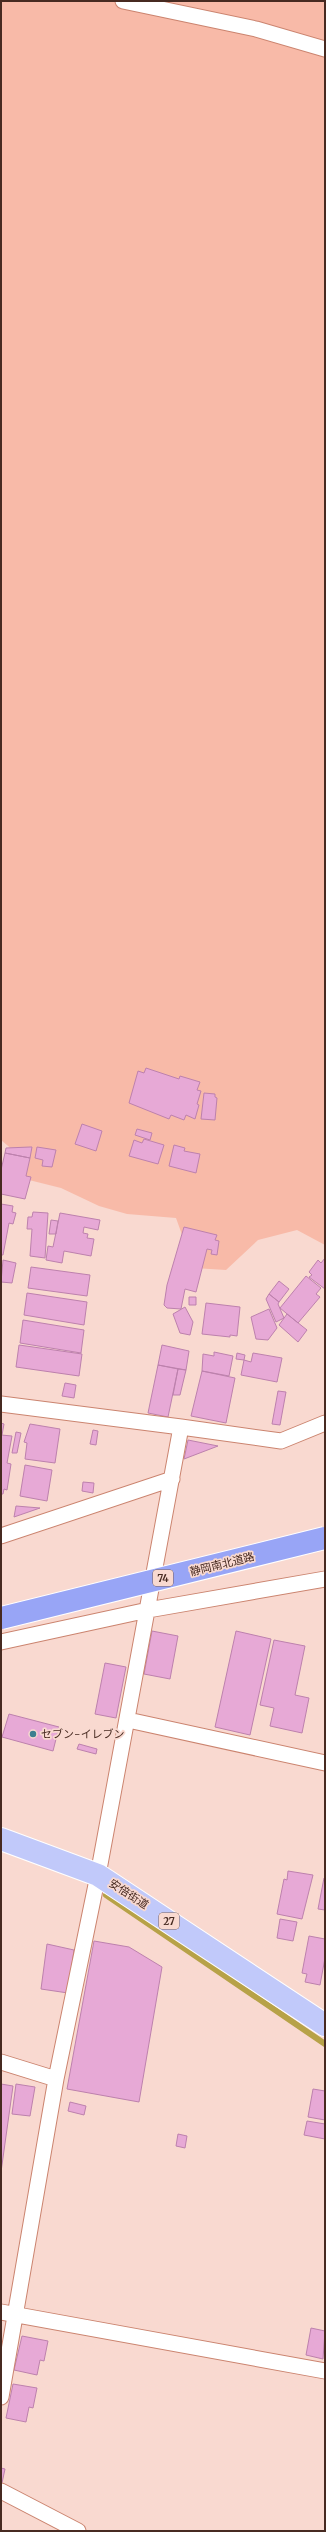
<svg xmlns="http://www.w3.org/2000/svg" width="326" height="2532" font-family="Merriweather,'Noto Sans JP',serif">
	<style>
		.green { fill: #f8baa8 }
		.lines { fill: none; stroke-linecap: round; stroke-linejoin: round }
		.stream { stroke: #b7a248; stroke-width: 6 }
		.building { fill: #e7a9d6; stroke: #bd81ad }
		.street-casing { stroke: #cb846f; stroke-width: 17 }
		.primary-casing { stroke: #fff; stroke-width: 24 }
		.street { stroke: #fff; stroke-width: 15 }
		.primary { stroke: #c1c9fa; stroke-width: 22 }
		.highway-bridge-casing { stroke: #fff; stroke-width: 24; stroke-linecap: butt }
		.highway-bridge { stroke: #98a5f6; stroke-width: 22 }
		.poi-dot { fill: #3c7f90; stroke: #f9d9d0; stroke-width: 1.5 }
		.labels { text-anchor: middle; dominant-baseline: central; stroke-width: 3.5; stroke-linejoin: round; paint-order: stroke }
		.shield { fill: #f9d9d0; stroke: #7c5e56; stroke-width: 1 }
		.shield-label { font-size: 10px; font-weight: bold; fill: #472a21 }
		.street-label { font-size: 11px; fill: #472a21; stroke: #f9d9d0 }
		.poi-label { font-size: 11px; fill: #472a21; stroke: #f9d9d0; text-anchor: start }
	</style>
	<rect width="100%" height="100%" fill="#f9d9d0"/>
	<!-- green -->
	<path class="green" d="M1,1H325V1245L297,1230L258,1240L226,1270L194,1268L176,1218L127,1214L99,1206L61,1188L21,1178L14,1151L1,1140Z"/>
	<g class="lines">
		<!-- stream -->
		<path class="stream" d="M106,1895L325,2044"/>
	</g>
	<!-- building -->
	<path class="building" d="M146,1068L179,1079L180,1076L200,1082L197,1090L201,1091L197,1104L199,1105L195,1119L186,1115L184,1120L171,1115L169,1119L129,1103L138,1071L144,1073Z
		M204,1093L215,1094V1097L217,1098L215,1120L201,1119Z
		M82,1124L102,1131L96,1151L75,1144Z
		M137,1129L152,1133L150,1140L135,1135Z
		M144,1139L164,1145L158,1164L129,1156L134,1140L142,1143Z
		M174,1145L185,1148L184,1151L200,1154L196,1173L169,1166Z
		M30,1147H32L30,1158L5,1153L6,1148Z
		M37,1147L56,1150L52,1167L42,1166L43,1160L35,1158Z
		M5,1153L30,1158L26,1176L31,1177L25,1199L1,1194V1170Z
		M1,1204L13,1206L12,1212L16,1213L13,1224L9,1223L3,1255H1Z
		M33,1212L48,1213L45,1258L30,1256L32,1229H27L28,1217H32Z
		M60,1213L100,1220L98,1230L84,1227L83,1233L88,1234L87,1238L94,1239L91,1256L64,1251L62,1263L46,1260L48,1246L53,1247Z
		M51,1220L58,1221L56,1234H49Z
		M184,1227L217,1235L215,1240L219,1241L217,1255L211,1254L212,1250L207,1249L196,1292L185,1289L181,1309L167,1308L164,1305L167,1285Z
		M325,1258V1289L309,1277L312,1275L309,1272L318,1260L321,1263Z
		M3,1260L16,1263L12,1283L1,1282Z
		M31,1267L90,1275L87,1296L28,1288Z
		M306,1276L321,1288L316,1294L320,1297L298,1323L280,1308Z
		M279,1281L289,1289L279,1302L269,1294Z
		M27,1293L87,1302L84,1325L24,1315Z
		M269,1294L279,1302L278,1304L284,1318L276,1322L266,1299Z
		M189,1297H196V1305H189Z
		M206,1303L240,1307L237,1336L230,1335V1337L202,1334Z
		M185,1307L193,1322L190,1335L180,1333L173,1314Z
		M269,1309L277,1328L268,1340L256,1339L251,1317Z
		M287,1314L307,1330L298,1342L279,1325Z
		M23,1320L84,1330L81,1353L20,1343Z
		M19,1345L82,1354L79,1376L16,1367Z
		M162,1345L189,1351L186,1370L158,1365Z
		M214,1352L233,1356L229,1376L202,1371L203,1354L214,1356Z
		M237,1353L245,1355L244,1360L236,1359Z
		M253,1353L282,1358L277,1382L241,1375L244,1360L251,1362Z
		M158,1365L178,1369L168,1417L148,1413Z
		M178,1369L186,1370L180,1395H173Z
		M202,1371L235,1378L226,1423L191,1416Z
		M65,1383L76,1385L74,1398L62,1396Z
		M278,1391L286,1392L280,1425L272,1424Z
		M1,1423L4,1424L2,1435H1Z
		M30,1424L60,1429L55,1463L25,1459L27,1443L24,1442Z
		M93,1430L98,1431L96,1445L90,1444Z
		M16,1432L21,1433L17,1453H12Z
		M1,1435L12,1436L7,1463L11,1464L7,1490L4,1489L3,1494H1Z
		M188,1440L218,1446L184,1459Z
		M25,1465L52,1470L47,1501L20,1496Z
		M83,1482L94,1483L93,1493L82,1491Z
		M16,1506L40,1508L14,1517Z
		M152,1631L178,1636L170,1679L144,1674Z
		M236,1631L271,1639L250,1735L215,1727Z
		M274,1640L305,1646L295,1695L309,1698L302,1733L270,1726L274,1708L260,1705Z
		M105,1663L126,1667L116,1718L95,1714Z
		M9,1714L59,1727L53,1751L2,1737Z
		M79,1744L97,1749L96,1754L77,1749Z
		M288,1871L313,1875L302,1919L277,1914L284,1879L287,1880Z
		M324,1878L325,1879V1910L318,1909Z
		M280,1919L297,1922L293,1941L277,1938Z
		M309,1936L325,1939V1958L320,1985L305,1982L307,1974L302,1973Z
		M94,1941L129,1947L162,1967L139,2102L67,2089Z
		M47,1944L74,1950L68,1993L41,1989Z
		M1,2084L13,2086L1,2172Z
		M16,2084L35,2087L30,2116L12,2114Z
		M313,2089L325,2091V2120L308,2117Z
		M70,2102L86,2106L84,2115L68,2111Z
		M307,2121L325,2124V2139L304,2135Z
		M178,2134L187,2136L185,2148L176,2146Z
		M311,2328L325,2331L323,2359L306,2355Z
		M22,2336L48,2341L44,2361L40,2360L37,2375L14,2370Z
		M13,2384L37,2388L33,2408L29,2407L26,2422L6,2418Z
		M1,2468L5,2469L2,2483H1Z"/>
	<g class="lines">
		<!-- street casing -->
		<g class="street-casing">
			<path id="street" d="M123,1L256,29L325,49
				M1,1404L181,1427L98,1875L56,2079L1,2397
				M181,1427L281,1441L325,1423
				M1,1536L172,1479
				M1,1642L148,1610L325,1579
				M128,1720L325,1763
				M1,2062L56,2079
				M1,2312L325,2371
				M1,2491L78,2531"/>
		</g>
		<!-- primary casing -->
		<g class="primary-casing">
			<path id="primary" d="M1,1839L98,1875L325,2025"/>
		</g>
		<!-- street -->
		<use href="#street" class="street"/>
		<!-- primary -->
		<use href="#primary" class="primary"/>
		<!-- highway-bridge casing -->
		<g class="highway-bridge-casing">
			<path id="highway-bridge" d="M1,1618L325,1538"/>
		</g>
		<!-- highway-bridge -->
		<use href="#highway-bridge" class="highway-bridge"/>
	</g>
	<!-- markers -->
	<circle class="poi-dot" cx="33" cy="1734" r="4"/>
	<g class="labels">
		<!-- shield labels -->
		<g class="shield">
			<rect x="153" y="1570" width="20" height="16" rx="3"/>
			<rect x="159" y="1913" width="20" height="16" rx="3"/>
		</g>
		<g class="shield-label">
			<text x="163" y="1578">74</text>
			<text x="169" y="1921">27</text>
		</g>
		<!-- street labels -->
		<g class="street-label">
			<text transform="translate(222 1564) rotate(-14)">静岡南北道路</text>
			<text transform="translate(129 1894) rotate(33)">安倍街道</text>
		</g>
		<!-- poi labels -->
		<g class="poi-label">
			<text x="41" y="1734">セブン-イレブン</text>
		</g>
	</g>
	<!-- border -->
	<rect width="326" height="2532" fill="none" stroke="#472a21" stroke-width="4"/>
</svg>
